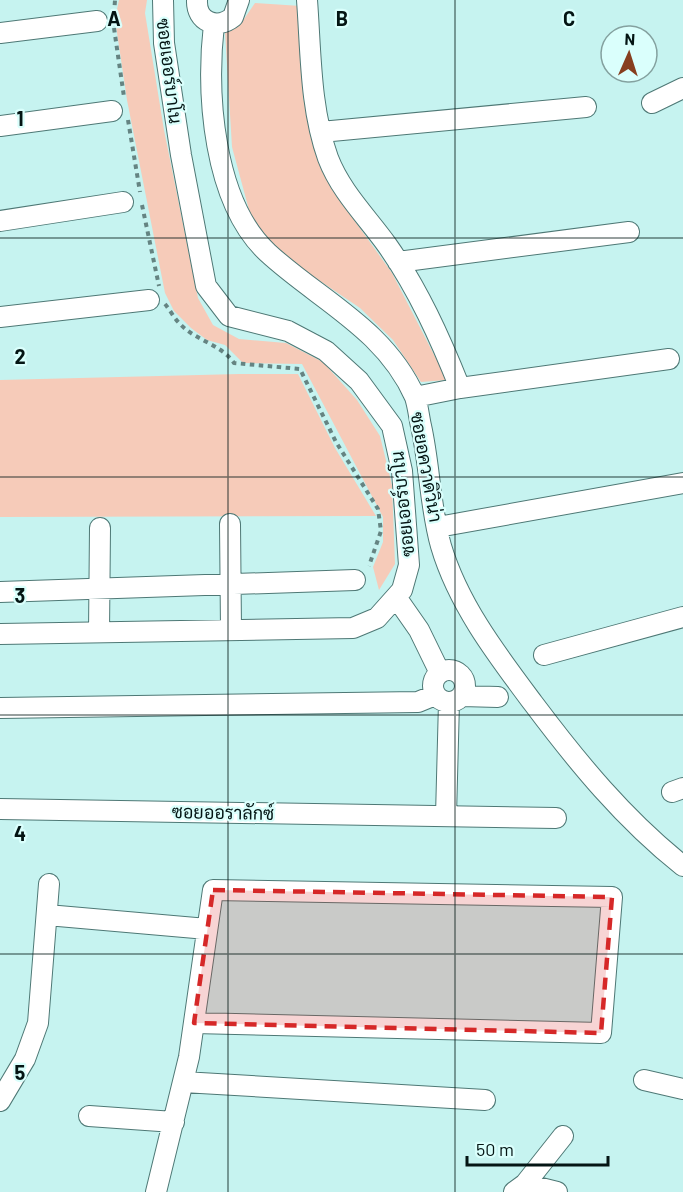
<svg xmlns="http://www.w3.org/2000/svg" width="683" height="1192" font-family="Barlow,Sarabun,sans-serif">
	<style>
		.green { fill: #f6cbb9 }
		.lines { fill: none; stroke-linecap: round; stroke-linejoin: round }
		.minor-casing { stroke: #4e7875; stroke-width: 22 }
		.path { stroke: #658482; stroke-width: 4; stroke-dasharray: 4.5 4.5; stroke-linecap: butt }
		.minor { stroke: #fff; stroke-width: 20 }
		.marked { fill: #d62828; fill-opacity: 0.2; stroke: #d62828; stroke-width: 4.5; stroke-dasharray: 12 8; stroke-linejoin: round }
		.grid { fill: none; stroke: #041514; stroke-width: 1.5; stroke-opacity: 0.55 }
		.labels { text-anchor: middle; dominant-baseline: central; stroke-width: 4.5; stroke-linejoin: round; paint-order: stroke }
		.street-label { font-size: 18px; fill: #041514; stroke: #dafffc }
		.grid-label { font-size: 20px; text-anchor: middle; font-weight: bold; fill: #041514; stroke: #dafffc; stroke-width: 4.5; stroke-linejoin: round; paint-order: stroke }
	</style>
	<rect width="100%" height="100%" fill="#c6f3f0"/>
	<!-- green -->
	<path class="green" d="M119,0H147L145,13L164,130L198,298L213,325L239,339L286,343L323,362L357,400L380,436L392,485L395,564L379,590L373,567L383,542V517L302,364L243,363L225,345L207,340L191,328L174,311L165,293L127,100L115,19Z
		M255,3L301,6L303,98L332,189L392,273L447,380L421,382L393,340L360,308L280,254L252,221L232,147L225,32L244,19Z
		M239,374H298L335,448L376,516L0,517V380Z"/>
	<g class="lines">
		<!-- minor casing -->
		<g class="minor-casing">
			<path id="minor" d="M197,0C196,22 217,30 233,17L239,0
				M307,0C311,53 310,108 328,158C341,192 367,217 387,245C418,289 440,338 460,388
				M214,24C206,94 213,202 268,253C319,300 385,329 415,397C418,406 419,417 421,426C430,466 430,508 441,546C458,604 497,655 533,703C578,763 624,819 683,866
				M0,33L97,21
				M652,103L683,88
				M0,126L112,111
				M321,132L586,107
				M0,221L123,202
				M398,262L629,232
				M0,317L149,300
				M415,397L460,388L669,359
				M230,524L231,630
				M438,527L683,483
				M0,592L355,580
				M396,597L419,630L440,673
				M99,632L100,528
				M0,634L353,628L377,618L402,590L409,565L402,471L392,426L359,381L326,351L288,331L229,316L206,286L181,155L164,43L163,0
				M544,655L683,617
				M433 686a16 16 0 1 1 32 0a16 16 0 1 1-32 0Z
				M462,696L498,697
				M0,708L418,702L435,695
				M672,792L683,788
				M0,809L556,818
				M446,816L449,702
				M47,915L207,929
				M644,1080L683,1089
				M183,1082L485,1100
				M0,1101L25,1059L38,1023L49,884
				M89,1116L174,1122
				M525,1184L557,1192
				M156,1192L189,1057L213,890L612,897L601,1033L194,1023
				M514,1192L525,1184L563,1136"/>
		</g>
		<!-- path -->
		<path class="path" d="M114,14L115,0
			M114,28L124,97
			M128,120L140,192
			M142,205L159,286
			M165,304C170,310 174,318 180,324C196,341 221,344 234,363L300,369L336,442L378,509L381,531L369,566"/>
		<!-- minor -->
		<use href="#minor" class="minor"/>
	</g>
	<!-- marked area -->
	<path class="marked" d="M213,890L612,897L601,1033L194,1023Z"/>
	<!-- grid -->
	<path class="grid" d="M228,0V1192M455,0V1192M0,238H683M0,477H683M0,715H683M0,954H683"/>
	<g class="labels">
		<!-- street labels -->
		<g class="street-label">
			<text transform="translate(170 71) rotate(83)">ซอยเออร์บาโน</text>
			<text transform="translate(427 467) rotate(80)">ซอยอควาดิวิน่า</text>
			<text transform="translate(402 504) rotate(-96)">ซอยเออร์บาโน</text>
			<text transform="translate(223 812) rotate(1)">ซอยออราลักซ์</text>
		</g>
	</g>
	<g class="grid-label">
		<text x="114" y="26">A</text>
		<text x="342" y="26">B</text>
		<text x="569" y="26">C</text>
		<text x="20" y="126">1</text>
		<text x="20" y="364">2</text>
		<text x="20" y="603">3</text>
		<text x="20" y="841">4</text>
		<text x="20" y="1080">5</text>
	</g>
	<!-- north arrow -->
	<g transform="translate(629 54) rotate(3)"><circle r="28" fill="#dafffc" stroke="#84a19f" stroke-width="1.5"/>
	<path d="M0-4.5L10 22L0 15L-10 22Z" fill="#873f1f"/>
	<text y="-9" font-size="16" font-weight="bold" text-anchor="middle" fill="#041514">N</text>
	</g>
	<!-- scale -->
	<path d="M467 1156v9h141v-9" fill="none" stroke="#041514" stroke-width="3"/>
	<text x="476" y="1156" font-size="18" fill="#041514" stroke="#dafffc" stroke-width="4.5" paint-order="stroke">50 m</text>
</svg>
